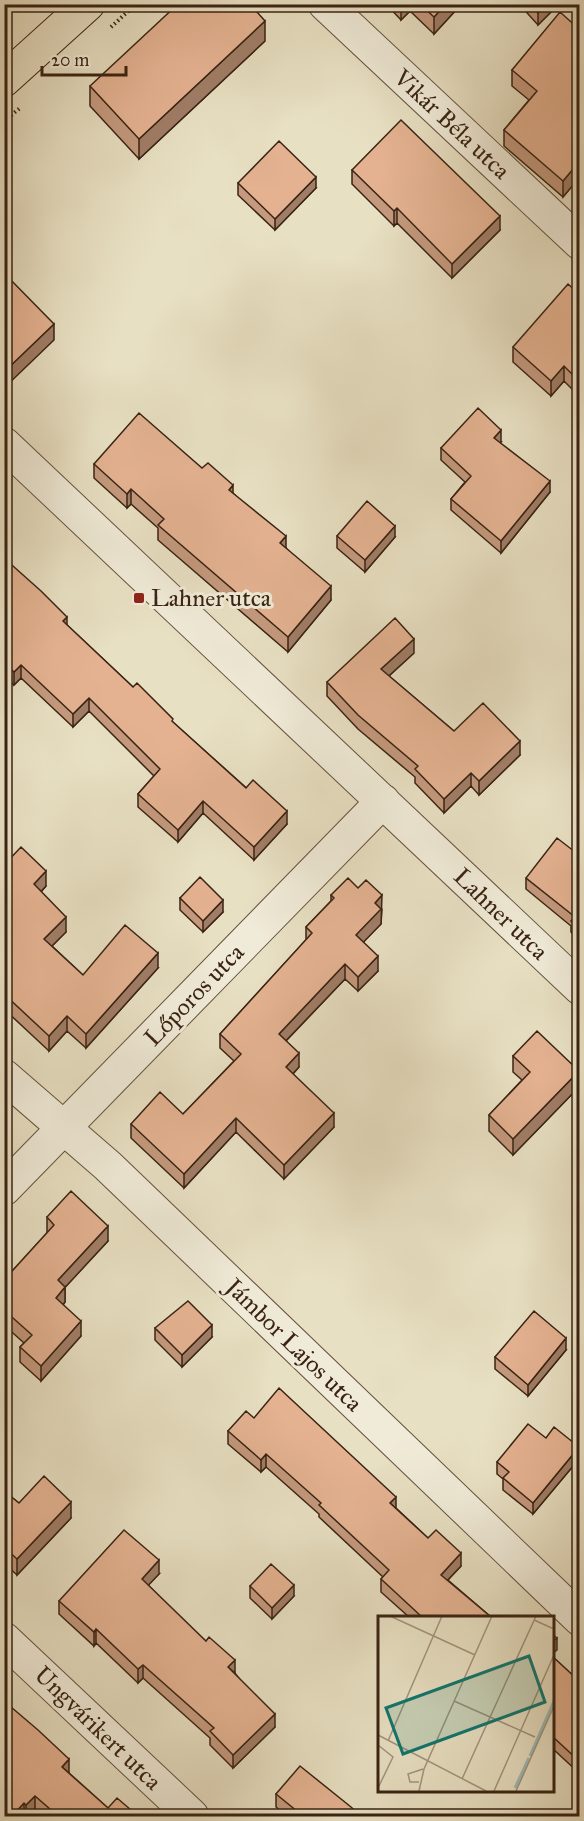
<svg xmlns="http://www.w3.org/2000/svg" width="584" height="1821" font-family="'IM FELL Great Primer',serif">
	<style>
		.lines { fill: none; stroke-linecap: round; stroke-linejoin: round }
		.minor-casing { stroke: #65523f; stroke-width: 35 }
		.major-casing { stroke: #392313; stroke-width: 35 }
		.path { stroke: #392313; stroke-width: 4; stroke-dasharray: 1.5 3; stroke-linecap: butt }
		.minor { stroke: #f0ebd8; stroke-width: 33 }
		.major { stroke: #e8e0c3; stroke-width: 33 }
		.wall { fill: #c4997d; stroke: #392313; stroke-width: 1.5 }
		.shaded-wall { fill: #a07d66; stroke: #392313; stroke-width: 1.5 }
		.building { fill: #e4b291; stroke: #392313; stroke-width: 1.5 }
		.poi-dot { fill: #8f2418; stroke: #f0ebd8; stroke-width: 2 }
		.labels { text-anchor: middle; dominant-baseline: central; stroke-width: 6; stroke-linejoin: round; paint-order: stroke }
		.street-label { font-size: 24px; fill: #392313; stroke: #f0ebd8 }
		.poi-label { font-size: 24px; fill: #392313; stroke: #f0ebd8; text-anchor: start }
		.inset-river { fill: none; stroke: #98bcb8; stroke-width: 3 }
		.inset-road { fill: none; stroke: #a2947d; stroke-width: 1.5 }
		.view { fill: #0f766e; fill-opacity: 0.15; stroke: #0f766e; stroke-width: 3 }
		.inset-edge { fill: none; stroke: #392313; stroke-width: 3 }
	</style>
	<rect width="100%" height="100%" fill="#e8e0c3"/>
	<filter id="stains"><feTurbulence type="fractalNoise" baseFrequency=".00333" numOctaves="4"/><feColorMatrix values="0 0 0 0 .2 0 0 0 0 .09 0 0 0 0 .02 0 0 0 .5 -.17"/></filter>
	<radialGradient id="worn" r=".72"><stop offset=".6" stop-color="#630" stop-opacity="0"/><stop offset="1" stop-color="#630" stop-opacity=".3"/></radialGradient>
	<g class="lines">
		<!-- minor casing -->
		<g class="minor-casing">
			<path id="minor" d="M325,4L580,243
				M4,444L580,988
				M4,1076L108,1166L580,1619
				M4,1189L383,801
				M4,1639L192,1816"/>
		</g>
		<!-- major casing -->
		<g class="major-casing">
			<path id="major" d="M4,80L88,4"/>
		</g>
		<!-- path -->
		<path class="path" d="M111,27L136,4
			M4,121L20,108"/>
		<!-- minor -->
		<use href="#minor" class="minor"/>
		<!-- major -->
		<use href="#major" class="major"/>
	</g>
	<!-- wall -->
	<path class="wall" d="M386,4H457V9L434,34L410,11L401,20Z
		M519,4H559L538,25Z
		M579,29V178L563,197L504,146V130L529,100L512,86V70Z
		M265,41L139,159L90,106V86Z
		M352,170L500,230L452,278L397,223L394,226L352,184Z
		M238,183L316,188L275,230L238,195Z
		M579,294V396L564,381L551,396L513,362V347Z
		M501,442L500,443L550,492L501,553L451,510V499L465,482L441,460V448Z
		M94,464L202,468L233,493L286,548L331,600L288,652L158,540V528L131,504L127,508L94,478Z
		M337,536L395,537L365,572L337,548Z
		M4,558L67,625L133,687L287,824L254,860L203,813L178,842L138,807V794L154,776L89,711L73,727L21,678L14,685L4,676Z
		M414,653L389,676L454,731L520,755L479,795L471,786L444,813L415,783V777L358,729L327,696V682Z
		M579,855V941L571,932V926L526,889V878Z
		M4,865L46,886L41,892L66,932L52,946L83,975L158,968L86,1048L67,1031L49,1051L4,1009Z
		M358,888L382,909L381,924L363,942L378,971L358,991L345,979L286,1041L299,1067L293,1074L334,1127L284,1179L236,1132L184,1188L131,1138V1124L183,1114L234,1061L220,1048V1034L306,940V927L331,901V895Z
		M180,898L223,912L203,932L180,910Z
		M513,1056L579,1087L513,1155L489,1131V1115L522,1080L513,1072Z
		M47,1217L108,1241L65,1287V1302L63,1305L81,1336L41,1381L20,1362V1347L24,1343L4,1325V1280L47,1233Z
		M155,1328L212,1337L182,1367L155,1340Z
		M566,1350L528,1396L495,1369V1357Z
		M254,1418L396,1508L428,1538L461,1566L448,1580L491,1617H409L381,1592V1579L383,1577L319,1517V1514L266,1467L261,1472L228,1444V1431Z
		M546,1438L579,1459L533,1514L503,1490V1479L497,1474V1462Z
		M4,1491L19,1503L71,1518L17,1575L4,1563Z
		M159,1574L148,1585L235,1673L275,1727L233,1768L210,1745V1738L143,1678L138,1683L96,1643L94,1646L59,1614V1601Z
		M250,1586L294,1596L272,1619L250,1598Z
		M552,1656L579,1681V1773L552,1748Z
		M4,1701L69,1773L108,1808L138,1816H42L35,1810L29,1816H4Z
		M276,1794L361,1816H287L276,1807Z"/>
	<!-- shaded-wall -->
	<path class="shaded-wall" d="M401,4H410V11L401,20Z
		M446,4H457V9L434,34V17Z
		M547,4H559L538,25V13Z
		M265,21V41L139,159V139Z
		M579,162V178L563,197V181Z
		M316,177V188L275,230V219Z
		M397,208V223L394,226V211Z
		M500,216V230L452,278V264Z
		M54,324V340L4,388V372Z
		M564,366V381L551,396V381Z
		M501,430V442L494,450V438Z
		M550,481V492L501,553V541Z
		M233,485V499L229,490Z
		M131,489V504L127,508V494Z
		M395,526V537L365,572V560Z
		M286,536V550L280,543Z
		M331,586V600L288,652V637Z
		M67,617V630L63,621Z
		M414,639V653L381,683V669Z
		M21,665V678L14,685V672Z
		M89,698V711L73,727V714Z
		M520,741V755L479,795V781Z
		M471,773V786L444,813V799Z
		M203,801V813L178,842V830Z
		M287,811V824L254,860V847Z
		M46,871V886L34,899V884Z
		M382,895L381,924L356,950V935L375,903Z
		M223,900V912L203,932V921Z
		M66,917V932L44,954V939Z
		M158,953V968L86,1048V1034Z
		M378,956V971L358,991V977Z
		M345,964V979L279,1048V1034Z
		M67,1016V1031L49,1051V1036Z
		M299,1053V1067L286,1081V1067Z
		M579,1071V1087L513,1155V1139Z
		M334,1113V1127L284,1179V1165Z
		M236,1118V1132L184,1188V1174Z
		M108,1226V1241L58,1295V1280Z
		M65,1287V1302L56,1313V1298Z
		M81,1321V1336L41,1381V1366Z
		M212,1325V1337L182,1367V1355Z
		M566,1338V1350L528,1396V1385Z
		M579,1447V1459L533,1514V1503Z
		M266,1454V1467L261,1472V1460Z
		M396,1497V1509L390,1503Z
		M71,1502V1518L17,1575V1559Z
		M461,1553V1566L441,1587V1575Z
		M159,1560V1574L142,1592V1579Z
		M294,1585V1596L272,1619V1608Z
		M96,1629V1643L94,1646V1632Z
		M557,1638V1650L552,1654V1642Z
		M235,1660V1673L228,1667Z
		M143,1665V1678L138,1683V1669Z
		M275,1714V1727L233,1768V1755Z
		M69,1759V1773L62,1767Z
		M35,1796V1810L29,1816H26V1805Z
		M24,1803V1816H12Z"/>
	<!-- building -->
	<path class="building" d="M178,4H250L265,21L139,139L90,86Z
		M420,4H446L434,17Z
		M530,4H547L538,13Z
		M560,12L579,29V162L563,181L504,130L537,91L512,70Z
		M401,120L500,216L452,264L397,208L394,211L352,170Z
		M279,141L316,177L275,219L238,183Z
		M4,273L54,324L4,372Z
		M568,284L579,294V381L564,366L551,381L513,347Z
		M478,408L501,430L494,438L550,481L501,541L451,499L471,476L441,448Z
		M139,413L202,468L208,463L233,485L229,490L286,536L280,543L331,586L288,637L158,525L164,519L131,489L127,494L94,464Z
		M367,501L395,526L365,560L337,536Z
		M4,558L41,591L67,617L63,621L133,687L137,683L173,719L172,721L246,788L253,780L287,811L254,847L203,801L178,830L138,794L160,769L89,698L73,714L21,665L14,672L4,663Z
		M395,618L414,639L381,669L454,731L483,703L520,741L479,781L471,773L444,799L415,769L418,766L358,715L327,682Z
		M557,838L579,855V929L571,921L575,917L526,878Z
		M21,847L46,871L34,884L66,917L44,939L83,975L125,925L158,953L86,1034L67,1016L49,1036L4,994V865Z
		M200,877L223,900L203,921L180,898Z
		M348,878L358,888L366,880L382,895L375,903L381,909L356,935L378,956L358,977L345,964L279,1034L299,1053L286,1067L334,1113L284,1165L236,1118L184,1174L131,1124L160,1092L183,1114L241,1054L220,1034L312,933L306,927L334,898L331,895Z
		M537,1031L579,1071L513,1139L489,1115L530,1072L513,1056Z
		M71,1191L108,1226L58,1280L65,1287L56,1298L81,1321L41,1366L20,1347L32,1335L4,1310V1280L54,1225L47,1217Z
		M188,1301L212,1325L182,1355L155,1328Z
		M534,1311L566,1338L528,1385L495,1357Z
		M279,1388L396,1497L390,1503L428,1538L436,1530L461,1553L441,1575L491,1617H422L381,1579L389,1570L319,1505L321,1503L266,1454L261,1460L228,1431L246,1411L254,1418Z
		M528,1424L546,1438L554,1427L579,1447L533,1503L503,1478L509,1472L497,1462Z
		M44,1476L71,1502L17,1559L4,1547V1491L19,1503Z
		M124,1530L159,1560L142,1579L206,1641L209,1637L235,1660L228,1667L275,1714L233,1755L210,1731L214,1728L143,1665L138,1669L96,1629L94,1632L59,1601Z
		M271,1564L294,1585L272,1608L250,1586Z
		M552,1634L557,1638L552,1642Z
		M552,1656L579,1681V1761L552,1736Z
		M4,1701L38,1730L69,1759L62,1767L108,1808L117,1798L138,1816H58L35,1796L26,1805L24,1803L12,1816H4Z
		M300,1766L351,1807L361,1816H303L276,1794Z"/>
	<!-- markers -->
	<rect class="poi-dot" x="133" y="592" width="12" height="12" rx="3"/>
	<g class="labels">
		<!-- street labels -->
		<g class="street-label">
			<text transform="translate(452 124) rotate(43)">Vikár Béla utca</text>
			<text transform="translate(501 914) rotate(44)">Lahner utca</text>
			<text transform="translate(194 995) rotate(-46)">Lőporos utca</text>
			<text transform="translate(294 1345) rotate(44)">Jámbor Lajos utca</text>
			<text transform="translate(98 1728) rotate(44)">Ungvárikert utca</text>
		</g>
		<!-- poi labels -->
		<g class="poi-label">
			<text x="151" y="598">Lahner utca</text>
		</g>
	</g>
	<!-- overview -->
	<g transform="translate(378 1616)">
		<rect width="176" height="176" fill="#e8e0c3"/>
		<path class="inset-river" d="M152,140L176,85M137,172L151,142"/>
		<path class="inset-road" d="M12,0L97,39M156,4L176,13M76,85L157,121M0,119L108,175M10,125L64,0M0,129L15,141L0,172M84,163L158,0M41,166H32L30,158L45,153M41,175L46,153L114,0M116,175L176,39M138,175L176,90"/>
		<path class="view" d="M151,40L167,86L25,138L8,92Z"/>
		<rect width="176" height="176" class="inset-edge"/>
	</g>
	<!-- margin -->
	<rect width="584" height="1821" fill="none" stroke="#e8e0c3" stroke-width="24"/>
	<rect x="6" y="6" width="572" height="1809" fill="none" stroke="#392313" stroke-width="3"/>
	<rect x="12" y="12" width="560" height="1797" fill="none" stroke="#392313" stroke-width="1.5"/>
	<!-- scale -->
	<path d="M42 66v9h84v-9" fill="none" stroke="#392313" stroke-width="3"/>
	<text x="51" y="66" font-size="18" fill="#392313" stroke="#f0ebd8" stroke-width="4.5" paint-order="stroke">20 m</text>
	<rect width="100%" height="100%" filter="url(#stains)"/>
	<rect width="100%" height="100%" fill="url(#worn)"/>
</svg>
